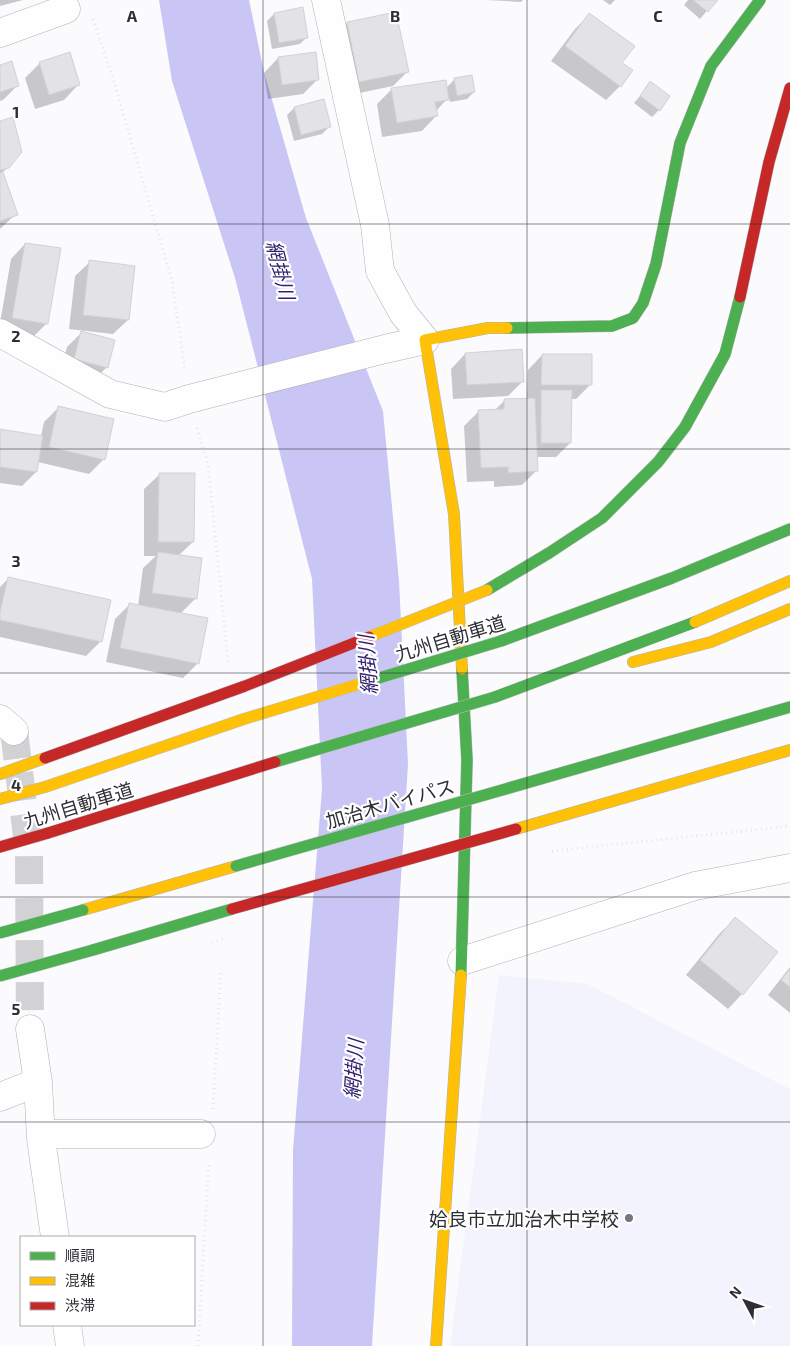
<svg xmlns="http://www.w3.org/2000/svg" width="790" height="1346" font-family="'Exo 2','Noto Sans JP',sans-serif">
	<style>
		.built { fill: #f3f3fe }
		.water { fill: #c9c6f5 }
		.shadow { fill: #0003 }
		.building { fill: #e2e2e7; stroke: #d2d2d6 }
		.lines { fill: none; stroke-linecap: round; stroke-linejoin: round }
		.street-tunnel { stroke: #d2d2d5; stroke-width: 28; stroke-dasharray: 28 14; stroke-linecap: butt }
		.street-casing { stroke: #b0b0b4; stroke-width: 29 }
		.fast-casing { stroke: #b0b0b4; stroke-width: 12 }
		.slow-casing { stroke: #b0b0b4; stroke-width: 12 }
		.jam-casing { stroke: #b0b0b4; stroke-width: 12 }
		.path { stroke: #e6e6e6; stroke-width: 3; stroke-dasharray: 1 4; stroke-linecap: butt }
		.street { stroke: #fefeff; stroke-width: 28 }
		.fast { stroke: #4caf50; stroke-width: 11 }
		.slow { stroke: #ffc107; stroke-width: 11 }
		.jam { stroke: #c62828; stroke-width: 11 }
		.fast-bridge-casing { stroke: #bebdca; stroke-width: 12; stroke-linecap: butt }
		.slow-bridge-casing { stroke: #bebdca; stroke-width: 12; stroke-linecap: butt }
		.jam-bridge-casing { stroke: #bebdca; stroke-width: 12; stroke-linecap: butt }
		.path-bridge { stroke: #e6e6e6; stroke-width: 3; stroke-dasharray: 1 4; stroke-linecap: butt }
		.fast-bridge { stroke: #4caf50; stroke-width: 11 }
		.slow-bridge { stroke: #ffc107; stroke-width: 11 }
		.jam-bridge { stroke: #c62828; stroke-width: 11 }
		.grid { fill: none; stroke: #2e2e35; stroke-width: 1; stroke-opacity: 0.55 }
		.poi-dot { fill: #76767b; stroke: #fff; stroke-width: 2 }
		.labels { text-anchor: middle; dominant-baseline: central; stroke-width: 4.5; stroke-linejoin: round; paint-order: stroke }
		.street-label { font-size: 19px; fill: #2e2e35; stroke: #fff }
		.poi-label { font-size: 19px; fill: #2e2e35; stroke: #fff; text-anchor: end }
		.water-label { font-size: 20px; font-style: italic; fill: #32226d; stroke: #fff }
		.grid-label { font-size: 16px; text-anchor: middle; font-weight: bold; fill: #2e2e35; stroke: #fff; stroke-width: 4.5; stroke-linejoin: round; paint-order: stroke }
	</style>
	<rect width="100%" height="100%" fill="#fbfbfd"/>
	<!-- built -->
	<path class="built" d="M499,975L588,984L790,1089V1346H450Z"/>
	<!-- water -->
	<path class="water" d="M159,0H249L264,72L306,218L383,411L399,581L408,764L372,1346H292L293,1150L322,789L312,579L235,278L172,81Z"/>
	<!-- shadow -->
	<path class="shadow" d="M0,0H23L0,6Z
		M486,0H523L521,2Z
		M603,0H615L610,5Z
		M688,0H716L700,19L684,5Z
		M274,14L307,37L300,44L272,49L267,21Z
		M590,14L621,63L620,86L606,100L551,61L575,29Z
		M347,23L407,72L393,86L345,96L333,38Z
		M278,58L318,79L303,94L268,99L264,73Z
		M40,63L78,85L64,100L35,109L25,78Z
		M0,66L18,85L3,100L0,101Z
		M455,79L474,92L467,99L450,102L449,97L436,111V116L422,131L382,137L377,104L392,89L446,88Z
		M651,83L659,110L652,117L634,103Z
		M294,108L329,127L322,134L294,141L287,115Z
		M0,122L8,167L2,173L16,214L0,229Z
		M25,244L47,323L32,338L0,323L11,259Z
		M90,262L128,320L113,334L69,329L75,276Z
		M82,332L107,367L92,382L60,373L67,347Z
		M465,354L523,381L508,396L453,399L451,369Z
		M542,355L591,384L576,399H570V443L556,457H536V471L522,485L494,487V481L467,482L464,426L479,411H494L505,400L527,399L528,370Z
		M59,407L104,459L89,474L38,462L36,472L22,486L0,483V431L41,436L44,422Z
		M159,475L193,542L178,556L196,598L180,614L198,663L183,678L106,662L115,619L130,604L138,606L143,568L156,556H144V489Z
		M8,579L101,641L86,656L0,637V587Z
		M735,919L742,994L728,1009L686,975L720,933Z
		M790,967V1013L768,995Z"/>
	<!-- building -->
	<path class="building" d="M693,0H718L708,12Z
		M303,7L308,38L279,43L274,13Z
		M396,12L409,72L359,82L347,22Z
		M589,13L635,46L622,63L633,70L621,87L565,46Z
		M70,52L80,85L49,95L39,62Z
		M316,52L319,80L282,85L278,57Z
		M12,61L19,86L0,92V65Z
		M472,75L475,92L457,96L454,78Z
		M446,80L449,100L435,102L438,116L397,123L391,88Z
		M650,81L670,96L660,111L640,96Z
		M324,99L331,127L301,135L294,107Z
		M13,117L22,152L9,168L0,170V121Z
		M3,172L18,215L0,221V173Z
		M25,243L61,248L48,324L12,318Z
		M89,260L135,266L129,320L83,315Z
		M81,331L115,340L108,368L74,359Z
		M522,349L524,382L467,385L465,353Z
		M542,354H592V385H541Z
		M541,390H572L571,443H541Z
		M535,398L538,471L508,473V467L481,468L478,410L504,409V399Z
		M58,406L114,419L105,460L49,447Z
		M0,429L43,436L37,472L0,467Z
		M159,473H195L194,542H158Z
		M158,552L202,558L197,599L152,593Z
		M8,577L111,600L102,642L0,620V612Z
		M129,603L208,618L199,664L120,648Z
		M735,917L778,952L743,995L700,960Z
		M790,969V987L781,980Z"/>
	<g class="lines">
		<!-- street-tunnel -->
		<path class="street-tunnel" d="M14,731L29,853L30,1029"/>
		<!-- street casing -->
		<g class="street-casing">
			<path id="street" d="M0,33L66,9
				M0,333L110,394L165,407L189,399L385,349L425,340L403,313L380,271L375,225L326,0
				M0,719L14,731
				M462,961L695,886L790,868
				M30,1029L38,1082L41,1139L55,1237
				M0,1097L38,1082
				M41,1134H201
				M67,1325L70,1346"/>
		</g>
		<!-- fast casing -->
		<g class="fast-casing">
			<path id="fast" d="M507,328L612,326L633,318L643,303L656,264L680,143L711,66L760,0
				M487,590L549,553L602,518L658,462L685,427L725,354L740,297
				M501,641L672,578L790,529
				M495,697L695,622
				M509,788L790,707
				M93,950L232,909
				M461,975L467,760L462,669"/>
		</g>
		<!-- slow casing -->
		<g class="slow-casing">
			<path id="slow" d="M695,622L790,581
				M633,662L711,642L790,609
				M462,669L454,514L425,340L488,328H507
				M0,774L45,758
				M0,799L45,787
				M516,829L790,750
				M83,910L236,866
				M436,1346L461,975"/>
		</g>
		<!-- jam casing -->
		<g class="jam-casing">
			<path id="jam" d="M740,297L769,162L790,88
				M0,847L48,833"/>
		</g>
		<!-- path -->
		<path class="path" d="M93,19L114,82L172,281L185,370
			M197,428L208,464L228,662
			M552,851L790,826
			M213,1109L221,969
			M198,1346L209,1162"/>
		<!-- street -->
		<use href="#street" class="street"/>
		<!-- fast -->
		<use href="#fast" class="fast"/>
		<!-- slow -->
		<use href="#slow" class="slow"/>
		<!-- jam -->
		<use href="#jam" class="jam"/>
		<!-- fast-bridge casing -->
		<g class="fast-bridge-casing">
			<path id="fast-bridge" d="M369,681L501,641
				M275,762L495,697
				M236,866L509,788
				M0,933L83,910
				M0,976L93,950"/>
		</g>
		<!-- slow-bridge casing -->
		<g class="slow-bridge-casing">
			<path id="slow-bridge" d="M369,637L487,590
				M45,787L244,719L369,681"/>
		</g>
		<!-- jam-bridge casing -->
		<g class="jam-bridge-casing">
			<path id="jam-bridge" d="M45,758L245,686L369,637
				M48,833L275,762
				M232,909L516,829"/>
		</g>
		<!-- path-bridge -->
		<path class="path-bridge" d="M212,942L225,938"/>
		<!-- fast-bridge -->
		<use href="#fast-bridge" class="fast-bridge"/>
		<!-- slow-bridge -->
		<use href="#slow-bridge" class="slow-bridge"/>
		<!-- jam-bridge -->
		<use href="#jam-bridge" class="jam-bridge"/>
	</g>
	<!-- grid -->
	<path class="grid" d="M263,0V1346M527,0V1346M0,224H790M0,449H790M0,673H790M0,897H790M0,1122H790"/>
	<!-- markers -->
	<circle class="poi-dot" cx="629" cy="1218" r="5"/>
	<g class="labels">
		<!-- street labels -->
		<g class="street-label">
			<text transform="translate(450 638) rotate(-17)">九州自動車道</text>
			<text transform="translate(390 803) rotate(-16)">加治木バイパス</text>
			<text transform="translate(78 805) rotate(-17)">九州自動車道</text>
		</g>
		<!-- poi labels -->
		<g class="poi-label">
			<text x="619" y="1218">姶良市立加治木中学校</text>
		</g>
		<!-- water labels -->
		<g class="water-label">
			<text transform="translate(281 270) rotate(76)">網掛川</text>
			<text transform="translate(367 665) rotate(-94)">網掛川</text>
			<text transform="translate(353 1069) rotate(-86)">網掛川</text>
		</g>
	</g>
	<g class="grid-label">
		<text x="132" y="22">A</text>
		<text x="395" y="22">B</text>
		<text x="658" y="22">C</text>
		<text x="16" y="118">1</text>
		<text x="16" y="342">2</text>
		<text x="16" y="567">3</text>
		<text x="16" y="791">4</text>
		<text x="16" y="1015">5</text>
	</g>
	<!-- legend -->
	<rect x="20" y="1236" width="175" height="90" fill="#ffffff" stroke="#ababae"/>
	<rect x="30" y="1252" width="25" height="8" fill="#4caf50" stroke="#ababae"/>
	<text x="65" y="1261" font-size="15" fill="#2e2e35">順調</text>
	<rect x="30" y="1277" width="25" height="8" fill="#ffc107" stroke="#ababae"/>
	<text x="65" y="1286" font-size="15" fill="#2e2e35">混雑</text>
	<rect x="30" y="1302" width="25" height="8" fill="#c62828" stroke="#ababae"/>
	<text x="65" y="1311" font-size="15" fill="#2e2e35">渋滞</text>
	<!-- north arrow -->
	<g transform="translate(745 1301) rotate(311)" stroke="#ffffff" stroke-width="4" paint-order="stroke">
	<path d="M0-4L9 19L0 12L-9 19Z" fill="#2e2e35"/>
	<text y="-8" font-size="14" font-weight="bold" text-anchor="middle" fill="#2e2e35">N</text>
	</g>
</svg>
